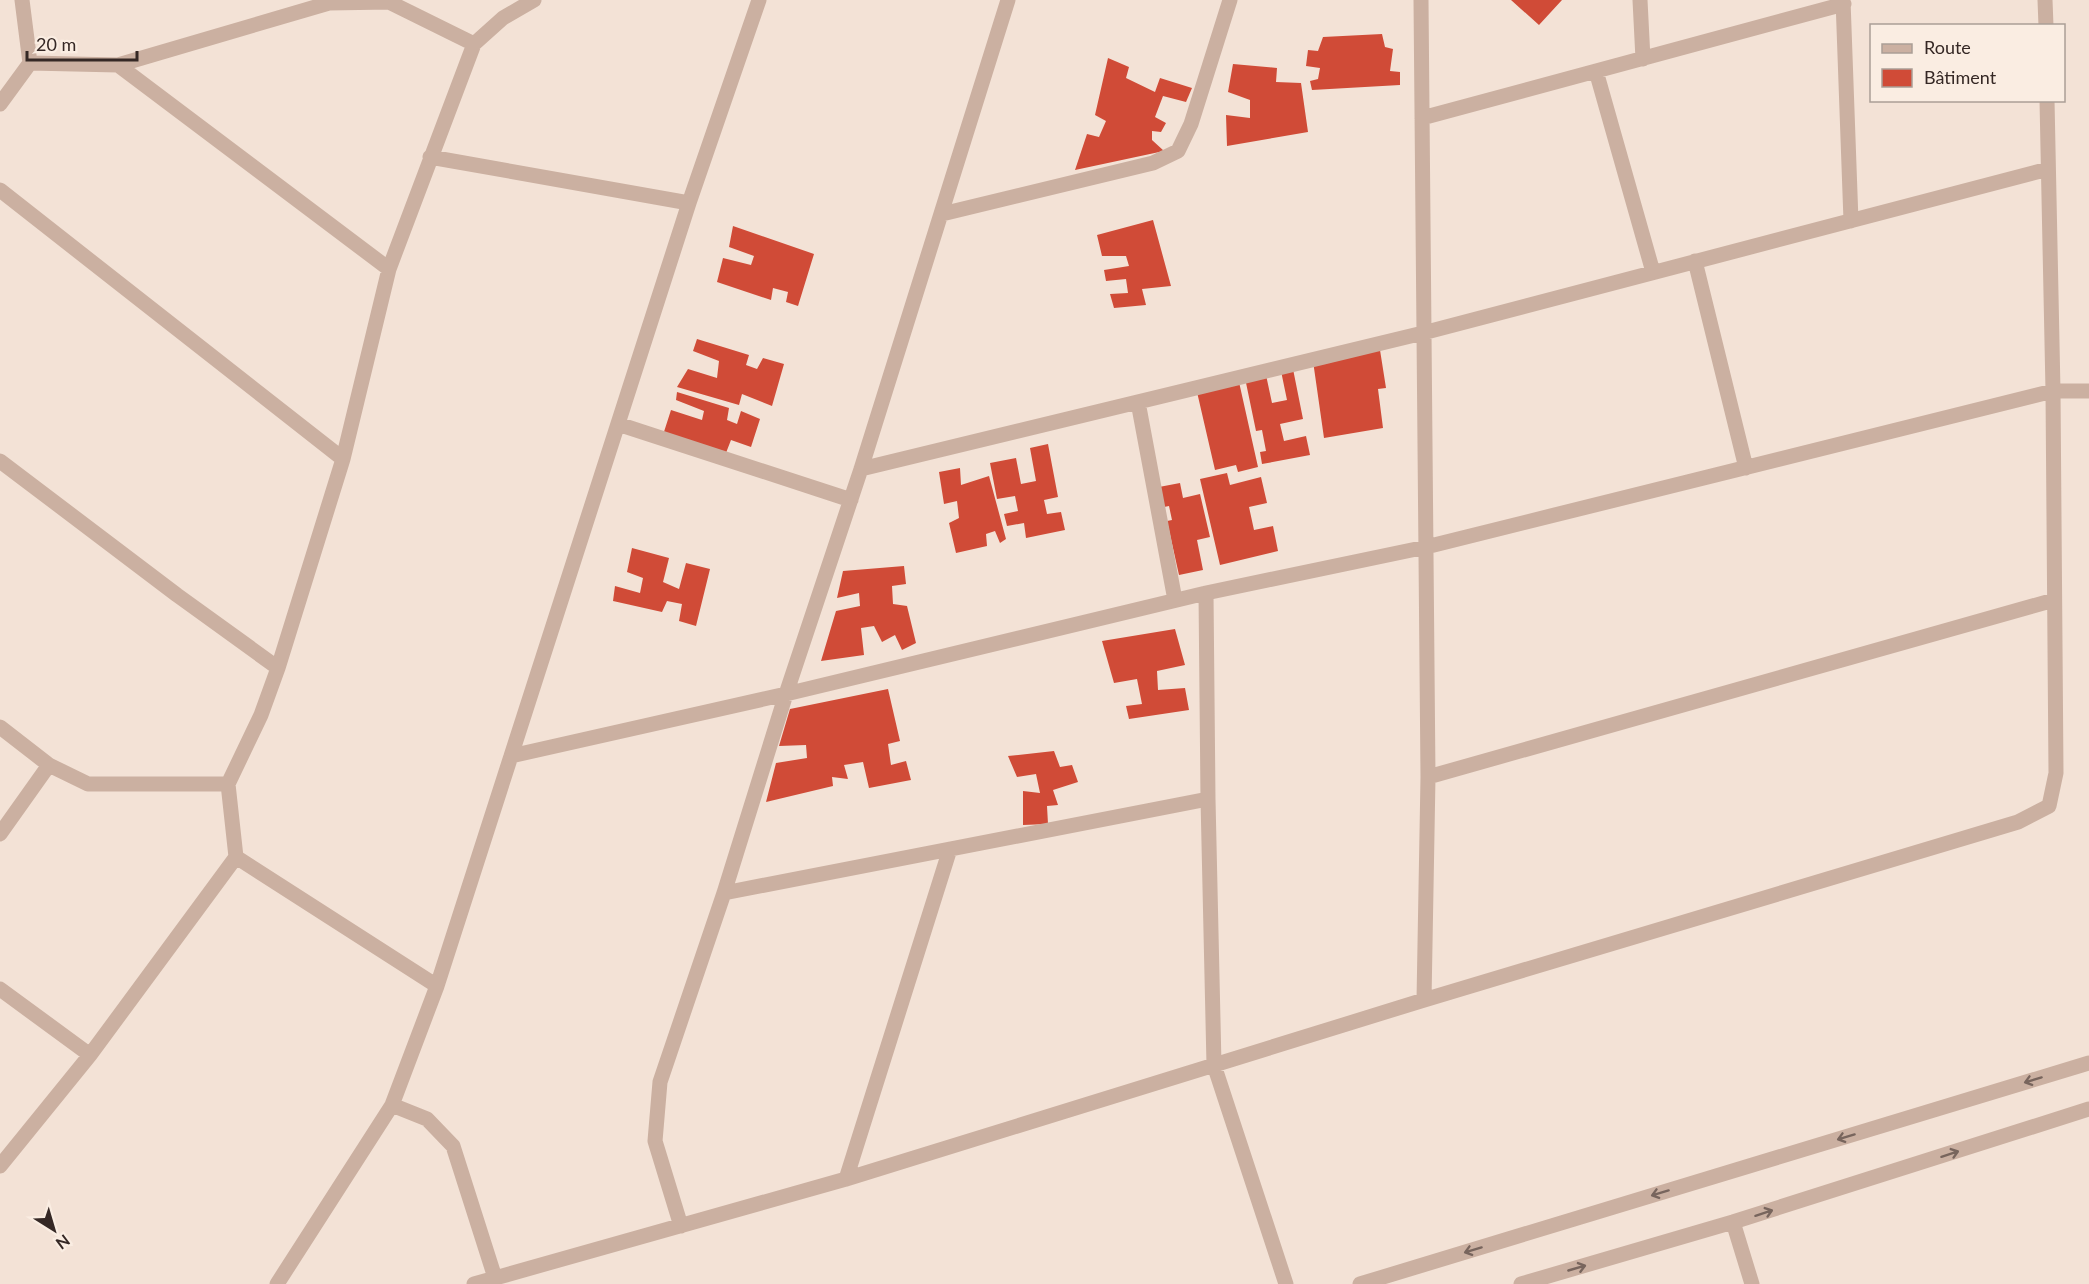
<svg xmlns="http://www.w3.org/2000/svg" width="2089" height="1284" font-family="Lato,sans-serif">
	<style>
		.building { fill: #d04b37 }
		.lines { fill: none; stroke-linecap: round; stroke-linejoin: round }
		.minor { stroke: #cbb0a1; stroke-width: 15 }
		.oneway { stroke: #78655d }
	</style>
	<rect width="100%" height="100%" fill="#f3e2d6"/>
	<!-- building -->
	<path class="building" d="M1511,0H1562L1539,25Z
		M1382,34L1385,47L1393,49L1390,71L1400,72V85L1312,90L1310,81L1318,79L1320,68L1306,66L1308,50L1318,51L1323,37Z
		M1108,58L1129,67L1126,78L1155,92L1160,78L1192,88L1186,102L1163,96L1155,117L1166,123L1161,132L1152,131V140L1164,151L1075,170L1087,134L1099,137L1106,121L1095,115Z
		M1233,64L1277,68L1276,82L1301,83L1308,132L1227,146L1226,115L1250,118V100L1228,92Z
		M1153,220L1171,286L1142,289L1146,305L1114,308L1110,294L1128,293L1126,279L1106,281L1104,270L1129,266L1126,256H1102L1097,235Z
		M733,226L814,254L798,306L786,302L788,292L773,288L771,300L717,282L723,258L751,265L754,256L729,247Z
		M697,339L749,355L746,365L757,369L763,358L784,364L772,406L742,394L739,405L677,387L688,369L717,378L719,361L693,351Z
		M1380,350L1386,388L1378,389L1383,428L1324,438L1313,361Z
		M1293,369L1303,419L1280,424L1284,441L1306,436L1310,455L1262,464L1260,452L1266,451L1262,430L1256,431L1245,378L1266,375L1272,403L1287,400L1281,371Z
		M1239,382L1258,467L1238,472L1236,465L1215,470L1197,392Z
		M677,392L729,408L727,420L737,424L741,411L760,419L751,447L731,440L724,458L662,438L671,410L702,420L704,411L676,400Z
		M1048,444L1058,497L1044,500L1047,514L1061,512L1065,530L1026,538L1024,523L1007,526L1004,514L1018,511L1015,496L997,499L990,463L1016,458L1021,484L1036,481L1030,448Z
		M960,468L961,485L989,476L1006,539L1000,543L995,531L986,534L987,546L956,553L949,523L959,518L957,501L944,504L939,472Z
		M1227,473L1230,485L1261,477L1267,503L1249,507L1254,530L1273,526L1278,551L1220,565L1200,479Z
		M1180,483L1183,498L1200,494L1210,537L1197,540L1203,570L1179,575L1167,521L1172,520L1169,506L1164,507L1159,487Z
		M632,548L669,558L663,582L679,589L686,563L710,569L696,626L679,621L682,604L667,601L662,612L613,601L615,586L640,593L643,578L627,572Z
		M904,566L906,584L892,586L893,604L907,606L916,643L902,650L895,635L882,642L874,626L861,628L864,655L821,661L836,611L860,606L859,593L837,598L843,571Z
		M1175,629L1185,665L1157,671L1158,690L1185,688L1189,710L1129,719L1126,706L1142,704L1137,679L1114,683L1102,641Z
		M888,689L900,741L888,744L891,765L906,761L911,780L869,788L863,762L844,765L848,779L832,777L833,786L766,802L776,763L807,758L806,745L779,746L790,709Z
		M1054,751L1060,767L1072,765L1078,782L1053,790L1058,805L1047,806L1048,824L1023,825V791L1040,793L1036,774L1017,777L1008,756Z"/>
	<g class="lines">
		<!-- minor -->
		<path class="minor" d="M1421,0L1428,777L1424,1000
			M1640,0L1643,59
			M1843,0L1851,221
			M2045,0L2046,26
			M30,63L118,65L329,3L389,2L474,44
			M118,65L389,269
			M1596,71L1653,272
			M0,104L30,63L22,0
			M1422,118L1844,4
			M430,157L689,203
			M0,190L343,459
			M942,214L1153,163L1178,151L1191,124L1230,0
			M1695,261L1746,468
			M1138,402L1175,600
			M618,424L851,500
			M0,461L177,595L278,668
			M861,469L1423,333L2048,169
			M1206,593L1208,799L1214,1065L1286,1284
			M0,727L49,765
			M511,756L786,694L1206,593L1426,547L2053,391H2089
			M1428,777L2054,600
			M0,834L49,765L88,784H228
			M236,857L437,986
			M724,893L1208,799
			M0,989L90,1055
			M392,1105L427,1119L453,1146L497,1284
			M0,1166L90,1055L236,857L228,784L261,715L278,668L343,459L389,269L474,44L503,18L534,0
			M846,1179L950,849
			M1733,1222L1752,1284
			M681,1226L655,1141L660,1082L724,893L786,694L861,469L1008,0
			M277,1284L392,1105L437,986L689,203L759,0
			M474,1284L846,1179L1424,1000L2018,822L2049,806L2056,773L2053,391L2047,100
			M1360,1284L2089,1063
			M1521,1284L1733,1222L2089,1109"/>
	</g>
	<!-- one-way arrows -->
	<defs><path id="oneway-shaft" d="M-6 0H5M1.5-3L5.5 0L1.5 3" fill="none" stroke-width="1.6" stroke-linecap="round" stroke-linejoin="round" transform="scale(1.5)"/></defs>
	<g class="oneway">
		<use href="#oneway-shaft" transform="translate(2033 1080) rotate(163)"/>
		<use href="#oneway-shaft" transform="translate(1846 1137) rotate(163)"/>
		<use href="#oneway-shaft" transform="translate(1950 1154) rotate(-18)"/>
		<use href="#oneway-shaft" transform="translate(1660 1193) rotate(163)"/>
		<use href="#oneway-shaft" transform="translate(1764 1213) rotate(-18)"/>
		<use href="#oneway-shaft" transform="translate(1473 1250) rotate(163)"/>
		<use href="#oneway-shaft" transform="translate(1577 1268) rotate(-16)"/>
	</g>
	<!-- legend -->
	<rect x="1870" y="24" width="195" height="78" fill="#faede2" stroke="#ab9e96" stroke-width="1.5"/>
	<rect x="1882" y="44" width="30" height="9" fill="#cbb0a1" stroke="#ab9e96" stroke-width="1.5"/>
	<text x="1924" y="54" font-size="18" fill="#352825">Route</text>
	<rect x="1882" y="69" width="30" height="18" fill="#d04b37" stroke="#ab9e96" stroke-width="1.5"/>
	<text x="1924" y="84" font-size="18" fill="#352825">Bâtiment</text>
	<!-- north arrow -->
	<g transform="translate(54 1230) rotate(143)" stroke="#faede2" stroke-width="4.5" paint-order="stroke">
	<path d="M0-4.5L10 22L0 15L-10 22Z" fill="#352825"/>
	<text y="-9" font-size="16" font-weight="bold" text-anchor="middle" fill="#352825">N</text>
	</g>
	<!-- scale -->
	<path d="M27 51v9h110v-9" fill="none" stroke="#352825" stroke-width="3"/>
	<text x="36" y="51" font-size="18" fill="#352825" stroke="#faede2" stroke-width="4.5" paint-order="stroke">20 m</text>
</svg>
